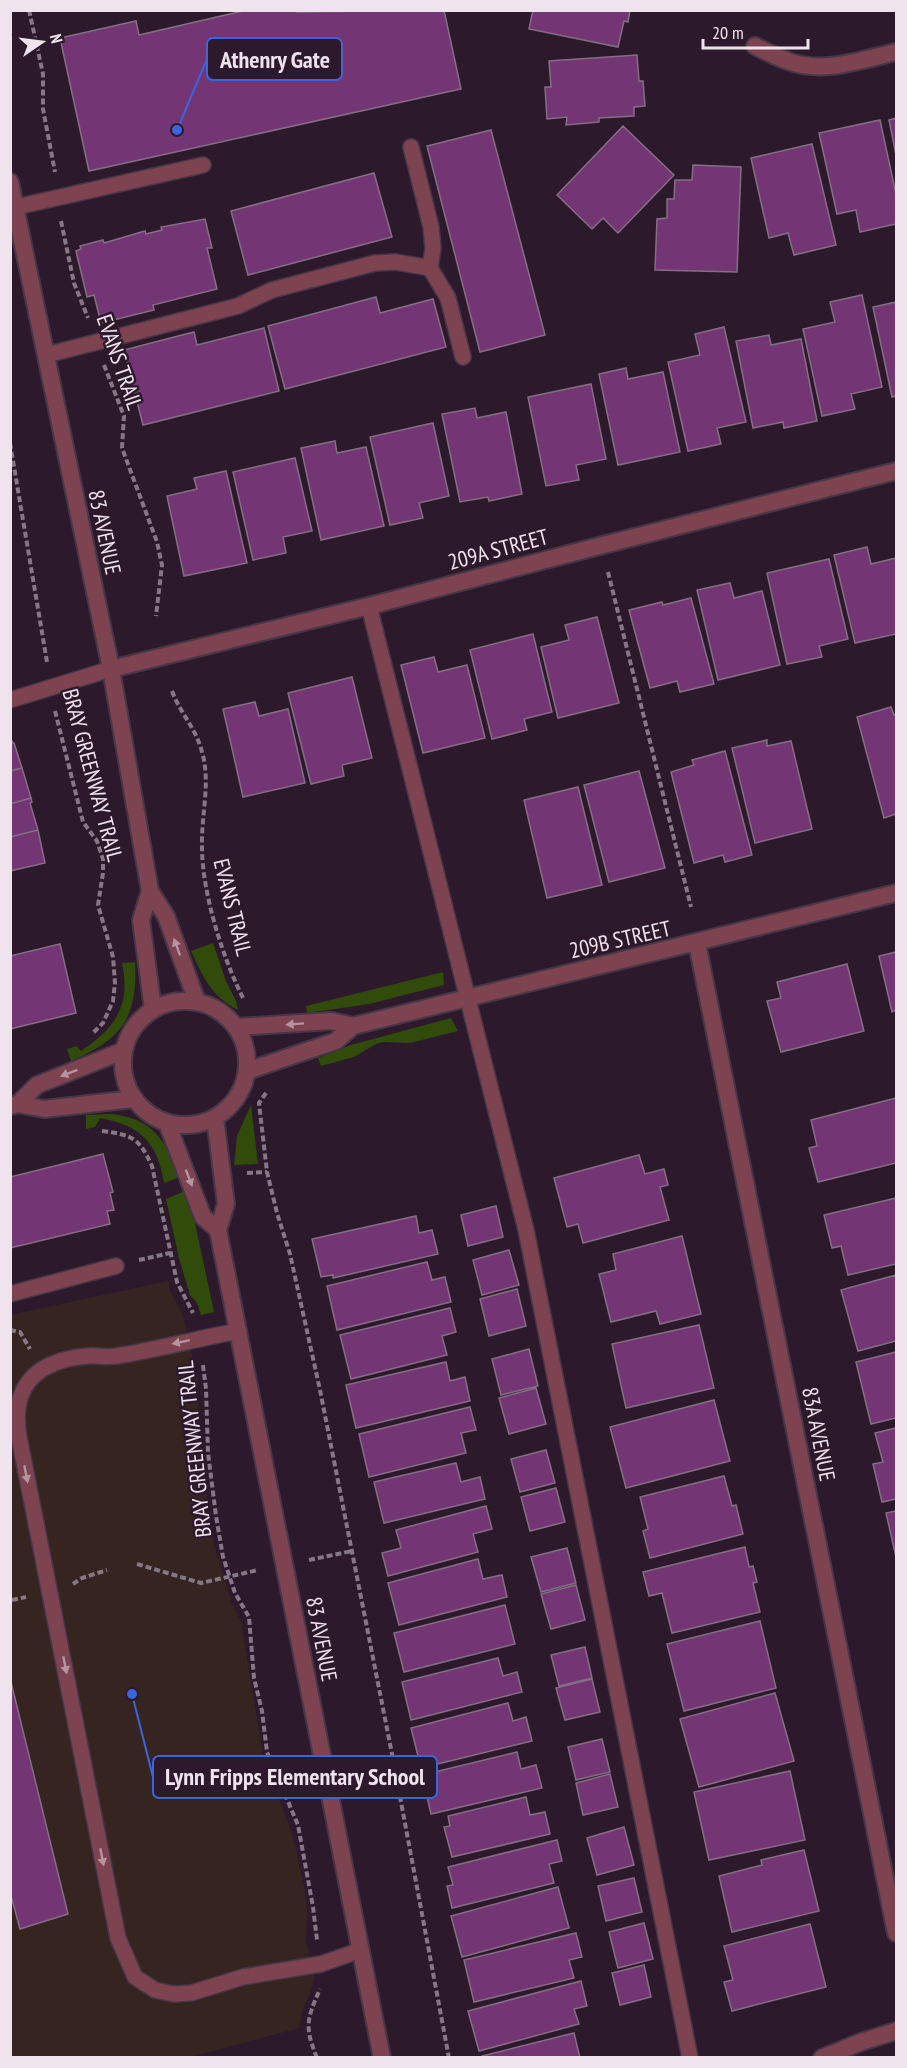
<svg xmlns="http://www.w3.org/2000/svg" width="907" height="2068" font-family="'PT Sans Narrow',sans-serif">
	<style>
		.education { fill: #362420 }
		.green { fill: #304b0a }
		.building { fill: #743574; stroke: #846e83; stroke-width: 1.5 }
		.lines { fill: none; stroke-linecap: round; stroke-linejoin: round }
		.service-casing { stroke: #473647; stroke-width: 18 }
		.minor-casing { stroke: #473647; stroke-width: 20 }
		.tertiary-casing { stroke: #473647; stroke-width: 20 }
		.path { stroke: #867786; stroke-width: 4; stroke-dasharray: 6 3; stroke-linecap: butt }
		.service { stroke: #7e4351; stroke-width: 15 }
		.minor { stroke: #7e4351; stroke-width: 16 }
		.tertiary { stroke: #7e4351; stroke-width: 16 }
		.oneway { fill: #b693a0 }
		.labels { text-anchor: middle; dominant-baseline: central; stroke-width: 5; stroke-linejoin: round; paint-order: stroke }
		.street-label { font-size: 22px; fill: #efe3ee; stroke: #2c1a2c }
		.leader { fill: none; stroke: #3c64db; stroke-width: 2 }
		.callout-dot { fill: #3c64db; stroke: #2c1a2c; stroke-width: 2 }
		.callout { fill: #2c1a2c; stroke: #3c64db; stroke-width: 2 }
		.callout-label { font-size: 24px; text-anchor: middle; font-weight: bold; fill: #efe3ee }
	</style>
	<rect width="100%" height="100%" fill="#2c1a2c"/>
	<!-- education -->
	<path class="education" d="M168,1281L171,1294L182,1312L198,1382L200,1451L214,1545L232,1604L241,1621L264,1761L293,1836L305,1893L307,1910L306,1941L314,1978L311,1991L302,2011L299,2028L190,2057H11L10,1315Z"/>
	<!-- green -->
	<path class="green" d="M213,943L226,981L236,1001L238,1010C212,997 203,977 191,951Z
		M135,962C138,1018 122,1039 71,1061L67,1049L77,1046L81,1051C116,1027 131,1006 122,963Z
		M443,972L444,985L369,1004L307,1013L306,1006Z
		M451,1018L458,1031L410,1043L383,1042L376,1044L354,1057L321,1066L318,1058L351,1045Z
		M251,1105L258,1164L234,1165L237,1136Z
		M111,1114C154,1118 165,1141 180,1177L164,1183C158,1143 140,1125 100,1118L95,1127L86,1129V1115Z
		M185,1191L195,1223L214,1312L201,1315L197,1303L190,1295L179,1258L166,1199Z"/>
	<!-- building -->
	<path class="building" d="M247,10H297V12L444,10L461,89L89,171L60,38L136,21L139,35Z
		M533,10H630L628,22L624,21L618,47L529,29Z
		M637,55L639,81H643L645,106L634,107V116L599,118V122L566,125L567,117L547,119L545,87H551L549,61Z
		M896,118V155L889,120Z
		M880,120L896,194V224L860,232L856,210L837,214L819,133Z
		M623,126L674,175L618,233L603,218L592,229L557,195Z
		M491,130L545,335L480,352L427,146Z
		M812,144L836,245L794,255L788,233L769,238L751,158Z
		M693,165L741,167L737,272L655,270L657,219L667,218V199H674L675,180H692Z
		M374,173L392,237L248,275L231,211Z
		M205,219L212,248H207L217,289L153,305L154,310L101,323L94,295L87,297L76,251L81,249L80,246L103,240L104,243L145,231L146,234L162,230L161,227Z
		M862,295L882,387L851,394L855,409L822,416L803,329L835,322L830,302Z
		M376,297L380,313L433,299L446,347L285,389L268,326Z
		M896,302V396L892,397L873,307Z
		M724,327L746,422L717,428L721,444L688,451L668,362L700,355L695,334Z
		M264,328L279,391L143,425L124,350L194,332L197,345Z
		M769,335L771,345L801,339L817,421L784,428L783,422L753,428L736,341Z
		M626,368L628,379L663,372L680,452L618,465L599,374Z
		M591,384L606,459L576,465L579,480L546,486L528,397Z
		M475,408L477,418L506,412L522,494L489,501L488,497L460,502L442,414Z
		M433,423L449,496L419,503L423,518L390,525L370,437Z
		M335,441L337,453L366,447L384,526L321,540L301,448Z
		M295,458L312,531L283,537L286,553L253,560L233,472Z
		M226,471L247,563L184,576L167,496L197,489L194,478Z
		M867,547L871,564L896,558V634L855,643L834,555Z
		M829,559L848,639L819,646L822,657L787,664L767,573Z
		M730,583L734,598L762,591L780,665L718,680L697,590Z
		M691,598L714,684L680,692L677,681L650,688L629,610L662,602L663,605Z
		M597,617L619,703L558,718L541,647L569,640L565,625Z
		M533,634L552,712L524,719L527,730L492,739L470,650Z
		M434,657L438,672L467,665L485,738L423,753L401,665Z
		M352,677L372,758L342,765L344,776L311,784L288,693Z
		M255,702L259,716L288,709L305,783L243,797L223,709Z
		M891,707L894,715L896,714V814L884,818L857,717Z
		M10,738L13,743H14L22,768L10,771Z
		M767,740V746L791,741L812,829L755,843L732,748Z
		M725,751L752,855L725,862L723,855L694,863L671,772L694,765L692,760Z
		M22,768L31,798L10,804V771Z
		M639,771L665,868L609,882L584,785Z
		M578,787L602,885L547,898L524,800Z
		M31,798L32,802L30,803L38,830L10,837V804Z
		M38,830L45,863L10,871V837Z
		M60,944L76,1013L10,1029V956Z
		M896,952V1010L892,1012L879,956Z
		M847,964L864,1031L781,1052L767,1001L781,998L777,982Z
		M896,1098V1163L818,1182L809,1148L817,1146L811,1120Z
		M103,1154L113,1192L110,1193L114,1210L107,1211L110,1224L10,1248V1177Z
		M639,1155L645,1174L664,1169L668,1185L660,1187L669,1220L583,1243L578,1224L567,1227L554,1178Z
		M896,1198V1264L848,1275L841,1246L832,1248L824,1215Z
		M496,1206L503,1237L468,1246L461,1215Z
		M416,1216L419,1233L432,1230L438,1254L333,1278V1275L321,1277L312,1239Z
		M682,1236L701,1314L660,1324L656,1311L611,1322L599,1274L616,1270L613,1254Z
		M509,1250L519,1285L482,1295L473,1260Z
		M427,1262L432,1280L445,1277L451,1302L337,1330L327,1286Z
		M896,1275V1341L858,1351L841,1290Z
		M517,1289L526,1326L489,1336L480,1299Z
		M450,1308L456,1332L442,1336L447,1355L351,1379L340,1335Z
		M699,1325L714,1388L626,1408L612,1344Z
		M529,1349L538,1386L501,1395L492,1359Z
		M896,1352V1418L871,1424L856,1362Z
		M446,1362L450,1381L465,1377L470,1401L356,1428L346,1385Z
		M536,1388L546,1424L509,1434L499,1398Z
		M714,1400L730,1461L626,1488L610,1427Z
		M470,1407L476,1430L461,1433L466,1453L369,1477L359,1434Z
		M896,1428V1499L882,1502L873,1464L883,1462L875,1433Z
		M546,1450L555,1483L520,1492L511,1459Z
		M456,1463L461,1482L480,1477L485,1499L384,1523L374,1482Z
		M724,1476L732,1506L736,1505L743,1534L650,1558L643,1531L648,1529L640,1497Z
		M556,1488L565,1522L530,1531L521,1497Z
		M486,1506L492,1529L473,1534L478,1552L388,1576L382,1553L401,1548L396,1530Z
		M896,1511V1557L886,1513Z
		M745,1547L749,1567L753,1566L757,1582L753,1583L760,1612L672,1633L662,1593L649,1596L643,1572Z
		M567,1548L576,1583L541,1592L531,1557Z
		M478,1559L483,1579L502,1575L507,1597L399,1625L388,1583Z
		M576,1585L585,1620L551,1629L541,1594Z
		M505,1605L515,1644L404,1672L394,1633Z
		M760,1621L776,1688L684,1711L667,1644Z
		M585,1647L592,1678L559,1686L551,1655Z
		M498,1658L503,1676L517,1672L522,1692L411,1720L402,1682Z
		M10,1678L68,1914L20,1929L10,1892Z
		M592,1679L600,1712L565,1720L556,1688Z
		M775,1693L794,1761L699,1787L680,1719Z
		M508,1703L513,1721L526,1717L532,1741L421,1768L411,1728Z
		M602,1739L610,1772L576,1780L568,1747Z
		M517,1752L521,1769L536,1765L542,1788L431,1814L422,1775Z
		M790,1771L805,1840L709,1860L694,1792Z
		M610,1774L618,1807L583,1815L576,1783Z
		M526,1797L530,1815L545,1812L550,1834L452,1857L444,1827L450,1826L448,1816Z
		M624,1827L634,1865L597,1875L587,1838Z
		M557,1840L562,1861L549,1864L554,1883L452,1908L447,1886L453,1885L448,1867Z
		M804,1850L819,1911L732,1932L719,1876L762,1865L761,1860Z
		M634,1878L642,1912L606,1921L598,1886Z
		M558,1887L569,1928L462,1957L451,1916Z
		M644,1923L653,1959L618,1968L609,1932Z
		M810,1924L826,1987L732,2011L724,1982L733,1980L724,1946Z
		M576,1933L582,1957L569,1960L574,1978L474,2002L464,1960Z
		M644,1965L651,1997L620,2005L612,1973Z
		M581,1981L587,2006L574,2009L579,2024L479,2051L468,2011Z
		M574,2033L580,2058H482V2056Z"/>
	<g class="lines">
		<!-- service casing -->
		<g class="service-casing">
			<path id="service" d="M411,147L431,227L433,248L430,268L448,298L463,357
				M16,207L203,165
				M46,355L238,306L272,290L375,263L396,262L430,268
				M369,606L526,1230L690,2058
				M10,700L111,669
				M10,1294L116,1266
				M239,1331C198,1338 157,1350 116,1356C107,1358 97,1355 88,1356C38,1360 10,1385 19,1437L118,1938L135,1977L155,1990L173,1994L191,1993L243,1977L321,1964L361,1950"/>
		</g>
		<!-- minor casing -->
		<g class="minor-casing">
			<path id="minor" d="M755,46C767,52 780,59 794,63C827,73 864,59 896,52
				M111,669L369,606L603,545L896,471
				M697,943L896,1933
				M237,1027L331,1021L353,1026
				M247,1071L336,1041L353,1026L896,893
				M18,1104L37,1085L123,1051
				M10,1106L18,1104L44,1109L133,1099"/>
		</g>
		<!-- tertiary casing -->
		<g class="tertiary-casing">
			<path id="tertiary" d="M10,182L111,669L150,891L166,916L197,1002
				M150,891L141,920L153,1009
				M123 1063a62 62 0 1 1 124 0a62 62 0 1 1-124 0Z
				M215,1118L226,1204L218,1230L382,2058
				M167,1123L203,1217L218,1230
				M822,2058L861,2042L896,2031"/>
		</g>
		<!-- path -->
		<path class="path" d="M29,10L43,74V109L55,172
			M61,221L74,283L88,318
			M104,365L124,416L122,448L157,542L162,565L156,616
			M10,443L47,662
			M608,572L691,907
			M172,691C180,713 196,728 202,752C211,782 201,816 202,847C202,893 223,959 244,1000
			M55,711L83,822L97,841L103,859V873L98,905L113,957L115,983L113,1001L103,1023L93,1033
			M266,1093L259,1103L267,1172L277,1213L290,1254L320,1390L392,1754L449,2058
			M102,1131C133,1135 139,1138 152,1166L177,1282L193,1313
			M247,1173L267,1172
			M139,1260L170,1253
			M10,1330L20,1332L30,1349
			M203,1365L206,1389L208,1453L216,1516L223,1557L235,1593L249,1617L254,1678L262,1711L267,1752L298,1825L313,1907L317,1940
			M309,1560L352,1551
			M137,1564L201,1583L258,1570
			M73,1584L82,1578L107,1570
			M12,1600L26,1597
			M317,2058C304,2026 307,2019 320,1989"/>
		<!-- service -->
		<use href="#service" class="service"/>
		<!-- minor -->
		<use href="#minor" class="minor"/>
		<!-- tertiary -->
		<use href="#tertiary" class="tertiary"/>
	</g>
	<!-- one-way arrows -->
	<defs><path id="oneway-solid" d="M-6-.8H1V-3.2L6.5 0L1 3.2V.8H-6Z" transform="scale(1.5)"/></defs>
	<g class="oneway">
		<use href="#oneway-solid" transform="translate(177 947) rotate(-110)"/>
		<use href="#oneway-solid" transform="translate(295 1024) rotate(176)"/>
		<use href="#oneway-solid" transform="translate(69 1073) rotate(159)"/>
		<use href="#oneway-solid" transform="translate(189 1178) rotate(69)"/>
		<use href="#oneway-solid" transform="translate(181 1342) rotate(168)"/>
		<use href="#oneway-solid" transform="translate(26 1474) rotate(79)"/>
		<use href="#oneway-solid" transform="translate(65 1665) rotate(79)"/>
		<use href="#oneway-solid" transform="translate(102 1857) rotate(79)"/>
	</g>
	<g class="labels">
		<!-- street labels -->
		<g class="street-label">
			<text transform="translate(120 362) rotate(71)">EVANS TRAIL</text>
			<text transform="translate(105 532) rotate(78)">83 AVENUE</text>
			<text transform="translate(498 549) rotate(-15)">209A STREET</text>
			<text transform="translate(93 775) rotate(75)">BRAY GREENWAY TRAIL</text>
			<text transform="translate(233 907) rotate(76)">EVANS TRAIL</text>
			<text transform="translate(620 939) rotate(-13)">209B STREET</text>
			<text transform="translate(819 1434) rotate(79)">83A AVENUE</text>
			<text transform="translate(194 1449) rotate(-96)">BRAY GREENWAY TRAIL</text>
			<text transform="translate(322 1639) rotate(79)">83 AVENUE</text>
		</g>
	</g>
	<!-- callouts -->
	<path class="leader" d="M177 130L207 59M132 1694L153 1777"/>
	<g class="callout-dot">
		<circle cx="177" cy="130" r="6"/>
		<circle cx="132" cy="1694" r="6"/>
	</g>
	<g class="callout">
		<rect x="207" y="38" width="135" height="42" rx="6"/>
		<rect x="153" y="1756" width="284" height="42" rx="6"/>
	</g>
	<g class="callout-label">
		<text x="275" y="68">Athenry Gate</text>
		<text x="295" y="1785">Lynn Fripps Elementary School</text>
	</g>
	<!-- border -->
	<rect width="907" height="2068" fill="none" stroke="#efe3ee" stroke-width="24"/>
	<!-- north arrow -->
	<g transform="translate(42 42) rotate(76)" stroke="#2c1a2c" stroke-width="4.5" paint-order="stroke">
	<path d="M0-4.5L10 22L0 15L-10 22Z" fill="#efe3ee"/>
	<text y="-9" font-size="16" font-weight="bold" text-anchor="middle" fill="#efe3ee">N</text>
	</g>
	<!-- scale -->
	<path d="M703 39v9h105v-9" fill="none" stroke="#efe3ee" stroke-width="3"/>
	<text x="712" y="39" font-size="18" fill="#efe3ee" stroke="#2c1a2c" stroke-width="4.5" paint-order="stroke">20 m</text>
</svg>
